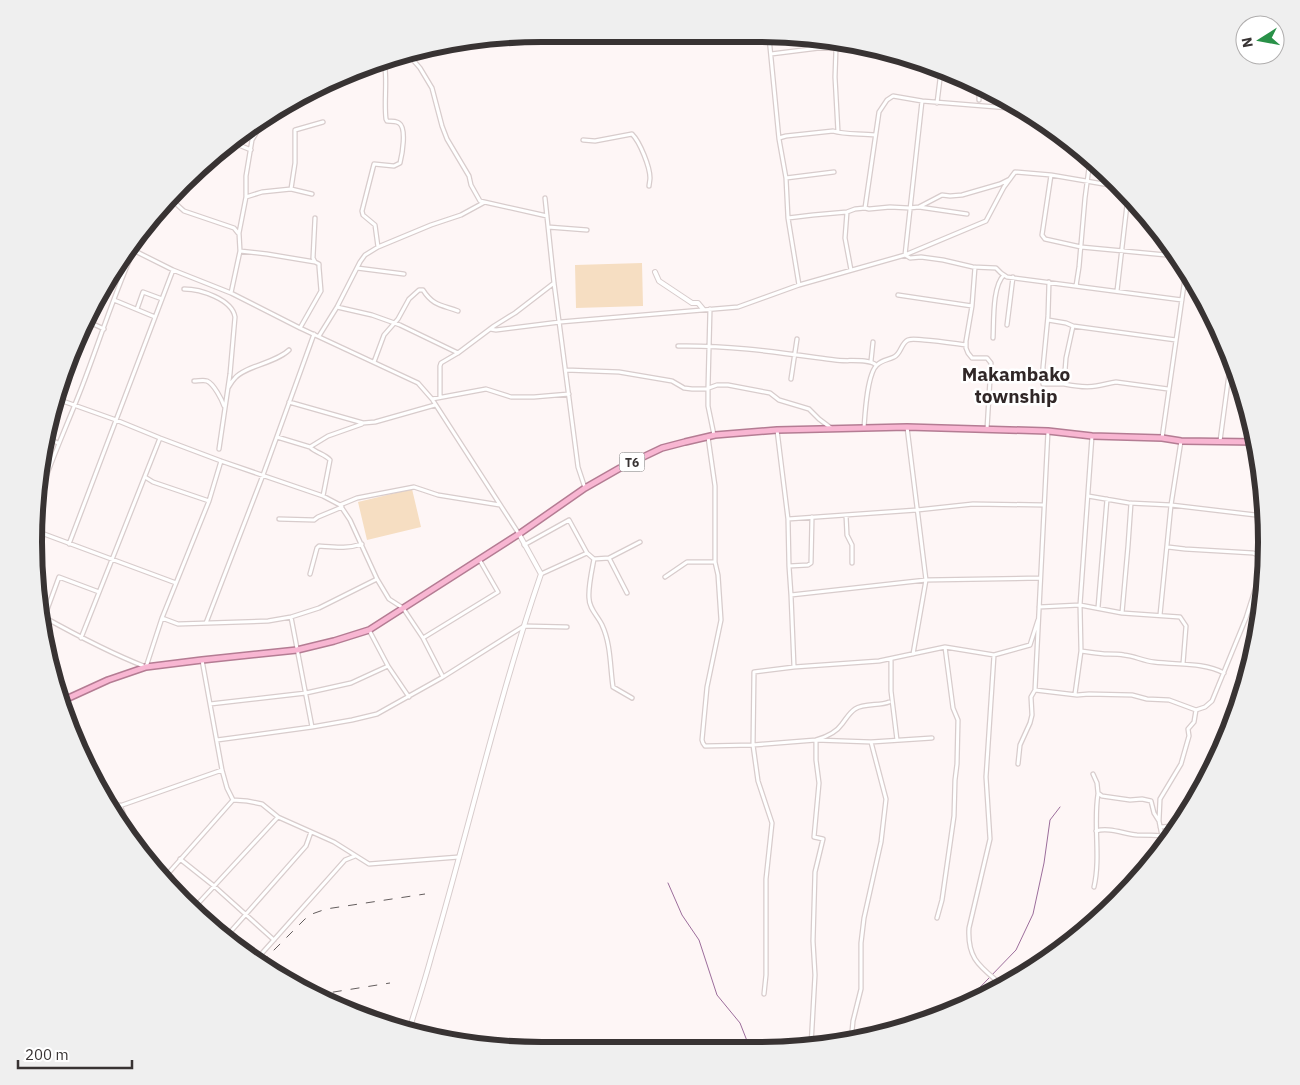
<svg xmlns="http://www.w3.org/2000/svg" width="1300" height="1085" font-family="'IBM Plex Sans',sans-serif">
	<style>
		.green { fill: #f6dec2 }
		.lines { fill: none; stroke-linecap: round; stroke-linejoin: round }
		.stream { stroke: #9c6d9b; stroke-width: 1 }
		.minor-casing { stroke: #d8cccc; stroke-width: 5.5 }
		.tertiary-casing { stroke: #d8cccc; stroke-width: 6 }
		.trunk-casing { stroke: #b47c93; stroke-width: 8 }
		.minor { stroke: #fff; stroke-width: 3 }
		.tertiary { stroke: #fff; stroke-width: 4 }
		.trunk { stroke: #f8b6d2; stroke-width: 5 }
		.rail { stroke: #635d5d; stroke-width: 1; stroke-dasharray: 9 9; stroke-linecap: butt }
		.labels { text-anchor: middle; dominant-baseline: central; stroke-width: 5; stroke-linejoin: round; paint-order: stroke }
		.shield { fill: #fff; stroke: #747070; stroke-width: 1 }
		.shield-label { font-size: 12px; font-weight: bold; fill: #383333 }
		.district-label { font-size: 19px; font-weight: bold; fill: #302727; stroke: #fff }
		.rim { fill: none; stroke: #383333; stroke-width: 6 }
	</style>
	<rect width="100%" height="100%" fill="#fef6f6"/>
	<!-- green -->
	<path class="green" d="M642,263L643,306L576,308L575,265Z
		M412,489L421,527L367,540L358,502Z"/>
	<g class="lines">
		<!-- stream -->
		<path class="stream" d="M668,883L682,915L699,940L717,995L740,1023L751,1051
			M960,1008L1016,950L1033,914L1044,863L1050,820L1060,807"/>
		<!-- minor casing -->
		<g class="minor-casing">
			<path id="minor" d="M769,37L779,139L786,178L788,218L799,285
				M836,48L835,77L838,132
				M407,53L420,68L432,88L442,126L447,139L469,176L471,185L480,201L547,216
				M771,54L819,48L857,49L899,55
				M979,100V85
				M937,103L941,71
				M251,130L252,140
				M779,138L786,136L833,131C845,135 862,133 875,135
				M583,140L595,141L632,134C640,142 650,167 650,178C650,180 649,185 649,186
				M234,143L251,150
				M1051,175L1042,235L1045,239L1081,247L1177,256
				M786,178L834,172
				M291,189L295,163V130L323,122
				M246,197L262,192L291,189L312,194
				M545,198L554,283L578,467L585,488
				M169,200L174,202L184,211L234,228L238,233
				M919,207L942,195L950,196L962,195L1000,184L1010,179
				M865,208L879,112L887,100L893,96L922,101
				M847,212L845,238L851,270
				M788,218L813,215L847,212L855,209L865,208L869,209L890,207L909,208L919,207L967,214
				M548,227L587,230
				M378,247L375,225L363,215L362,211L374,164L394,166L400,163C402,155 407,128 399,123C396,121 391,121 387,121L386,119C384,102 387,85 385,68
				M129,248L173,270L231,293L300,328L418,383L432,399L519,534
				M240,251L267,254L315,262
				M905,255L910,258L921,257L943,260L973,267L996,268L1001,273L1007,277L1182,300
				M905,255L922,101L1021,109
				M975,267L972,306L966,341V348L968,353L972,358H987L991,363L987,429
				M357,268L404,274
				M1049,282L1048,316L1043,367V384H1064
				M1076,286L1079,267L1085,198L1090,160
				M184,289C200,289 232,299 235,317L230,374L219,449
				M1117,291L1128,196
				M231,293L240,251L239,233L246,197V176L252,140L263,121
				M898,295L972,306
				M114,300L155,317
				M337,307L372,315L400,325L458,353
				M137,309L143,292L162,299
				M710,309L708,388V406L714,435
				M1048,320L1066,323L1073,326
				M89,322L104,329
				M1007,325L1013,277
				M300,328L321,291L319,267V264L315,262L313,258L315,218
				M490,329L496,330L560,322L738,307L799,285L905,255L986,221L1004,187L1015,172L1051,175L1121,187
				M319,336L337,307L360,262L365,255L378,247L431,225L461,215L483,203
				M993,338C994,322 992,286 1004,275
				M678,346C731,345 782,353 835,360C846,362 868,358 876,365
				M871,361L873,342
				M374,362L384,335L398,319L409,299L419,290H423C433,306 442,305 458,311
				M566,370L619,372L672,381L684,388L692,389H706L717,385H728L770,393L779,400L809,409L819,419L831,428
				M791,379L797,339
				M194,381C198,381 204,380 207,381C214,384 222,400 224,406
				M228,388C230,385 232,381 235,378C245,366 276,363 289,350
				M1168,389L1116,382C1109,383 1103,385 1096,386C1086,388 1074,386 1064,384L1066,358L1073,326L1176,340
				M440,397V366L441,363L458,353L494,326L515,313L554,283
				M57,399L116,420L160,438L221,461L323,496L340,505L350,520L377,579L389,599L403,608L423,638L443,677
				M432,399L486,389L511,397H534L569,394
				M289,402L363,423L375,422L435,405
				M907,427L926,580L913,654
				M864,428C865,414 867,374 877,365C882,360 888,360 894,357C901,354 901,343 908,340C913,338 919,340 924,340C938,341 951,343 966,345
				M777,430L788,519L789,566L791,595L794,667
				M277,437L310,447L328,436L362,424
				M1162,438L1186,271
				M49,439L58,443
				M1220,441L1231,359
				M310,447C316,453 325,454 330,460L323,496
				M145,477L153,482L209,501
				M1088,496L1129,503L1171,505L1264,516
				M340,505L357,498L414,487L438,495L500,505
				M35,509C48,466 67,426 83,384C102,334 118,282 141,234
				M846,515L847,535L852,545V563
				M279,519L314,520L318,517L342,507
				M788,519L917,510L973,504L1044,505
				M36,531L176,583
				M69,544L173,270
				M524,545L569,520L587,553L594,559L609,558L640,542
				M1168,547L1185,549L1253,553L1265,558
				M609,558L627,593
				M594,559C592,570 588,587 589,598C589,609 598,616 602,625C611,644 610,667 613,687L632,698
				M715,562L718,575L721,620L707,687L702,740L703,743L705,746L753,745L816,740L871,742L932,738
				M789,566L808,565L811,563L812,517
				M310,574L317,548L319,546C334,547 347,549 362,544
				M541,574L587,553
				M665,577L687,562H715V486L708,437
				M791,595L926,580L1040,578
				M1039,607L1080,605L1122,613L1180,617L1186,626L1183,664
				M1098,608L1107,499
				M1122,613L1128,546L1131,503
				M1160,615L1171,505L1181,441
				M42,616C76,635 110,653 146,667L162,618L209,501L221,461
				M291,617L312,727
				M44,618L59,577L99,592
				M162,618L178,624L268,621L291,617L319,608L377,579
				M206,623L263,475L314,334
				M369,630L388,666L409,697
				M81,638L160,438
				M423,638L498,592L479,559
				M1081,651C1090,652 1099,654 1108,654C1113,654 1119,654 1124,655C1135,656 1143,661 1154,662C1177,665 1203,662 1224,673
				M994,655L986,777L990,839L969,928C967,960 981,967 1003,986
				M891,659V691L897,740
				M202,660L222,770L227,788L233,800
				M1035,690L1048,431
				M1075,694L1081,651L1080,605L1092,436
				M210,704L306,693L351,683L388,666
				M217,740L312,727L352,720L377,714L443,677L524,626L567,627
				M1018,764L1020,745L1030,723L1032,715L1031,697L1035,690L1077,695L1089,694L1132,695L1147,699L1169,700L1196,710
				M1093,774L1097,783L1098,793L1102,796L1130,800L1142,799L1151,801L1154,813L1159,821
				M233,800L247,801L262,804L278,817L334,842L369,864L459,857
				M120,805L134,842
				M111,809L222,770
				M1160,827L1174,826L1178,828
				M1096,831C1109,827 1124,834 1137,835C1145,835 1153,835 1162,836
				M1158,853L1162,836L1159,821L1160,799L1181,764L1189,736L1188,729L1194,722L1196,710L1205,707L1212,701L1246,618L1265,558
				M180,859L214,886L274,940
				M165,877L233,800
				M1094,887C1101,856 1093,825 1098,794
				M193,909L278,817
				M937,918L942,900L954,816L955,780L957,764L958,720L953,708L945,647
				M225,938L306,846L311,832
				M256,960L345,860L355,856
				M764,994L766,975V879L772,823L758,781L753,745L754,672L794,667L879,661L945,647L994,655L1030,645L1038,620
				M851,1042L853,1021L861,989V943L864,918L881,842L886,799L871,742
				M811,1046L815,975L813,941L815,872L823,839L814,837L819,783L816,760V740C826,737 836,733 842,724C846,719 849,713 855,709C864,703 880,706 889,702"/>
		</g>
		<!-- tertiary casing -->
		<g class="tertiary-casing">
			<path id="tertiary" d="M655,272L659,281L692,303H698L703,309
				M61,698L84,759
				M409,1030C417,1005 425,980 432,954C469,828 498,699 541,574L519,534"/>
		</g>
		<!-- trunk casing -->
		<g class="trunk-casing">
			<path id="trunk" d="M62,701L108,680L146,667L202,660L297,650L334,641L369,630L519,534L585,488L620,468L662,448L685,442L715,435L777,430L907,427L1048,431L1092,436L1162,438L1181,441L1256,442"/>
		</g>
		<!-- minor -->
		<use href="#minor" class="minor"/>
		<!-- tertiary -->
		<use href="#tertiary" class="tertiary"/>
		<!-- trunk -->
		<use href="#trunk" class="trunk"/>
		<!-- rail -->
		<path class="rail" d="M261,963L305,919L312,914L326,909L425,894
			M315,995L390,983"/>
	</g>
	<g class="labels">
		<!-- shield labels -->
		<rect class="shield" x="619.5" y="452.5" width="25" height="19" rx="4"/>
		<g class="shield-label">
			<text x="632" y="462">T6</text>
		</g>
		<!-- district labels -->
		<g class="district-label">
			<text x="1016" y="374">Makambako<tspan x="1016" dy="22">township</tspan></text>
		</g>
	</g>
	<!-- crop -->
	<path d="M0 0H1300V1085H0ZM542 42H758A500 500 0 0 1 1258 542V542A500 500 0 0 1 758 1042H542A500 500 0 0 1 42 542V542A500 500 0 0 1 542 42Z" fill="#efefef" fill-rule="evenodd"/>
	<path class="rim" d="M542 42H758A500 500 0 0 1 1258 542V542A500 500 0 0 1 758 1042H542A500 500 0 0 1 42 542V542A500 500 0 0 1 542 42Z"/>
	<!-- north arrow -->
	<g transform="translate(1260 40) rotate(259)"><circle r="24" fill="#ffffff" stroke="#afadad"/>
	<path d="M0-4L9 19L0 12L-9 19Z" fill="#299148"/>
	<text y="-8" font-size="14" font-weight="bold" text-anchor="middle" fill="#383333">N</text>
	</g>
	<!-- scale -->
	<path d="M18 1060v8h114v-8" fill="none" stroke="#383333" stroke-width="2.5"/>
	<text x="25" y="1060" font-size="15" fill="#383333" stroke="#ffffff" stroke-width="4" paint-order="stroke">200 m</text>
</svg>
